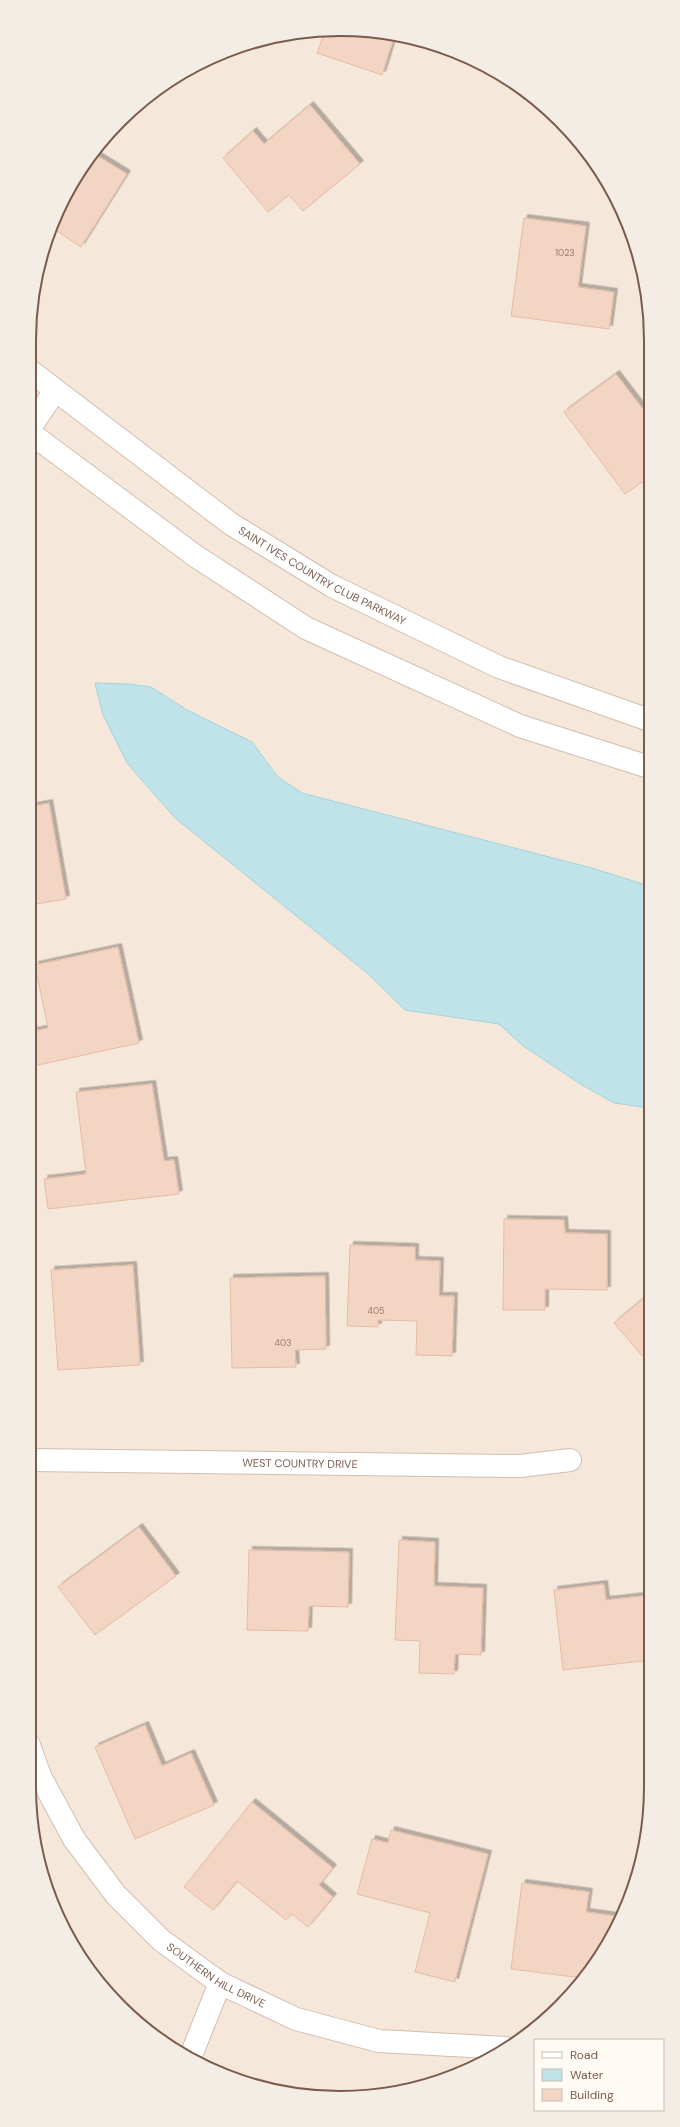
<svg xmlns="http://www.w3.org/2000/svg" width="680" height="2127" font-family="'DM Sans',sans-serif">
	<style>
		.residential { fill: #f5e8da }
		.water { fill: #bfe3e8; stroke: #a5d3da }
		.building { fill: #f3d5c3; stroke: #e6bba3; filter: url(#shadow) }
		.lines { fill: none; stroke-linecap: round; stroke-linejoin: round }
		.minor-casing { stroke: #d1beb0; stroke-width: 24 }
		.minor { stroke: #fff; stroke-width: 22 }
		.labels { text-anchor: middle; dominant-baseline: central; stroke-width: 3; stroke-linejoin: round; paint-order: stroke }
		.number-label { font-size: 9px; fill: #987a6a }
		.street-label { font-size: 11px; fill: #7a5c4d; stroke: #fffaf3 }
		.rim { fill: none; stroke: #7a5c4d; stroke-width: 2 }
	</style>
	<defs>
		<filter id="shadow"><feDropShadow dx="3.5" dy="-3.5" stdDeviation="0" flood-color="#0004"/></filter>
	</defs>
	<rect width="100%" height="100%" fill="#fdf6ec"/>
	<!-- residential -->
	<path class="residential" d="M340,29L401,35L495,71L560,120L619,203L648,299L651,1787L645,1848L627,1906L599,1960L529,2034L477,2066L420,2087L361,2097L300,2095L202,2066L151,2034L106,1992L53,1906L35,1847L29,1787V340L35,279L53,221L82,167L120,120L167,81L221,53L280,35Z"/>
	<!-- water -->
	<path class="water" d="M95,683L130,684L151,687L187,710L252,742L278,777L302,793L592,868L649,886L650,1108L614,1103L582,1085L522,1045L499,1024L405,1010L367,973L175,818L127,763L103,715Z"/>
	<!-- building -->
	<path class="building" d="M340,29L395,34L382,75L317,53L325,31Z
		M310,105L360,164L303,211L289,195L268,212L223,158L253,131L264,144Z
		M93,153L127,174L81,247L51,227L82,167Z
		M524,218L586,226L578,287L614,292L609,329L511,316Z
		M616,374L649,417V477L625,494L564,412Z
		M49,803L66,899L29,905V807Z
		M118,947L139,1043L29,1067V1032L48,1028L35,965Z
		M152,1084L164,1161L174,1160L179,1194L48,1209L44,1179L86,1174L76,1092Z
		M504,1219L564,1220L565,1233L607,1234V1290L545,1289V1310H503Z
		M350,1245L415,1247V1260L440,1261L439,1296H454L452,1356L416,1355L417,1321L378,1320V1327L347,1326Z
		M133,1265L140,1365L58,1370L51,1270Z
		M325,1276L326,1349L295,1350L296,1367L232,1368L230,1278Z
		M650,1293V1353L644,1358L614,1323Z
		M139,1527L176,1576L95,1635L58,1587Z
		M399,1540L435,1542L434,1586L483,1588L481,1655L455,1654L454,1674L419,1673L420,1641L395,1640Z
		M249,1550L349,1552L348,1607L309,1606L308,1631L247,1630Z
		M604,1584L606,1600L651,1595V1660L563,1670L554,1590Z
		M145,1725L162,1766L191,1753L214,1805L135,1839L95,1747Z
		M252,1802L333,1868L319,1885L333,1897L308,1927L292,1914L286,1920L237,1881L213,1910L184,1887Z
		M391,1830L488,1854L455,1982L415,1972L430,1913L357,1894L372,1839L388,1843Z
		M522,1883L589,1892L586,1912L622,1917L599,1960L582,1978L511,1969Z"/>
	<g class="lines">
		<!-- minor casing -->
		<g class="minor-casing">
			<g id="minor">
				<path id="s1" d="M29,370L231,524L332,586L499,667L649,720"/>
				<path d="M29,429L55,391"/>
				<path d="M29,432L194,555L306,628L520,726L649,767"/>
				<path id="s2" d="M29,1460L520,1466L570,1460"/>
				<path id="s3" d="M29,1745L40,1776L74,1839L116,1895L161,1940L220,1983L296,2019L379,2041L506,2048"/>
				<path d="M190,2058L220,1983"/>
			</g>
		</g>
		<!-- minor -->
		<use href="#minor" class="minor"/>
	</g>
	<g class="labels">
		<!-- number labels -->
		<g class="number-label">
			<text x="565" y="253">1023</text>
			<text x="376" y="1311">405</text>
			<text x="283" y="1343">403</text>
		</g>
		<!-- street labels -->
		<g class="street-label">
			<text stroke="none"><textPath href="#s1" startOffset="359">SAINT IVES COUNTRY CLUB PARKWAY</textPath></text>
			<text stroke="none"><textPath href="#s2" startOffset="271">WEST COUNTRY DRIVE</textPath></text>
			<text stroke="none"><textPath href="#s3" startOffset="304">SOUTHERN HILL DRIVE</textPath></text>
		</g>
	</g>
	<!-- crop -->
	<path d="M0 0H680V2127H0ZM340 36H340A304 304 0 0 1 644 340V1787A304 304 0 0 1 340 2091H340A304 304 0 0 1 36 1787V340A304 304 0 0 1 340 36Z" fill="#f4ede6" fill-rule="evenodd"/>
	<path class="rim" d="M340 36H340A304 304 0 0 1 644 340V1787A304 304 0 0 1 340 2091H340A304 304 0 0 1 36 1787V340A304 304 0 0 1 340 36Z"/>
	<!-- legend -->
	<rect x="534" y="2039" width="130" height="72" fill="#fffaf3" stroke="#cabbb1"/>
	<rect x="542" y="2052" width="20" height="6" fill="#ffffff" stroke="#cabbb1"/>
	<text x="570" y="2059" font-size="12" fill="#7a5c4d">Road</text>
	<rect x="542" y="2069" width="20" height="12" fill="#bfe3e8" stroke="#cabbb1"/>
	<text x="570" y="2079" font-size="12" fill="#7a5c4d">Water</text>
	<rect x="542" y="2089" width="20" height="12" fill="#f3d5c3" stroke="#cabbb1"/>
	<text x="570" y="2099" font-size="12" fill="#7a5c4d">Building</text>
</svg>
